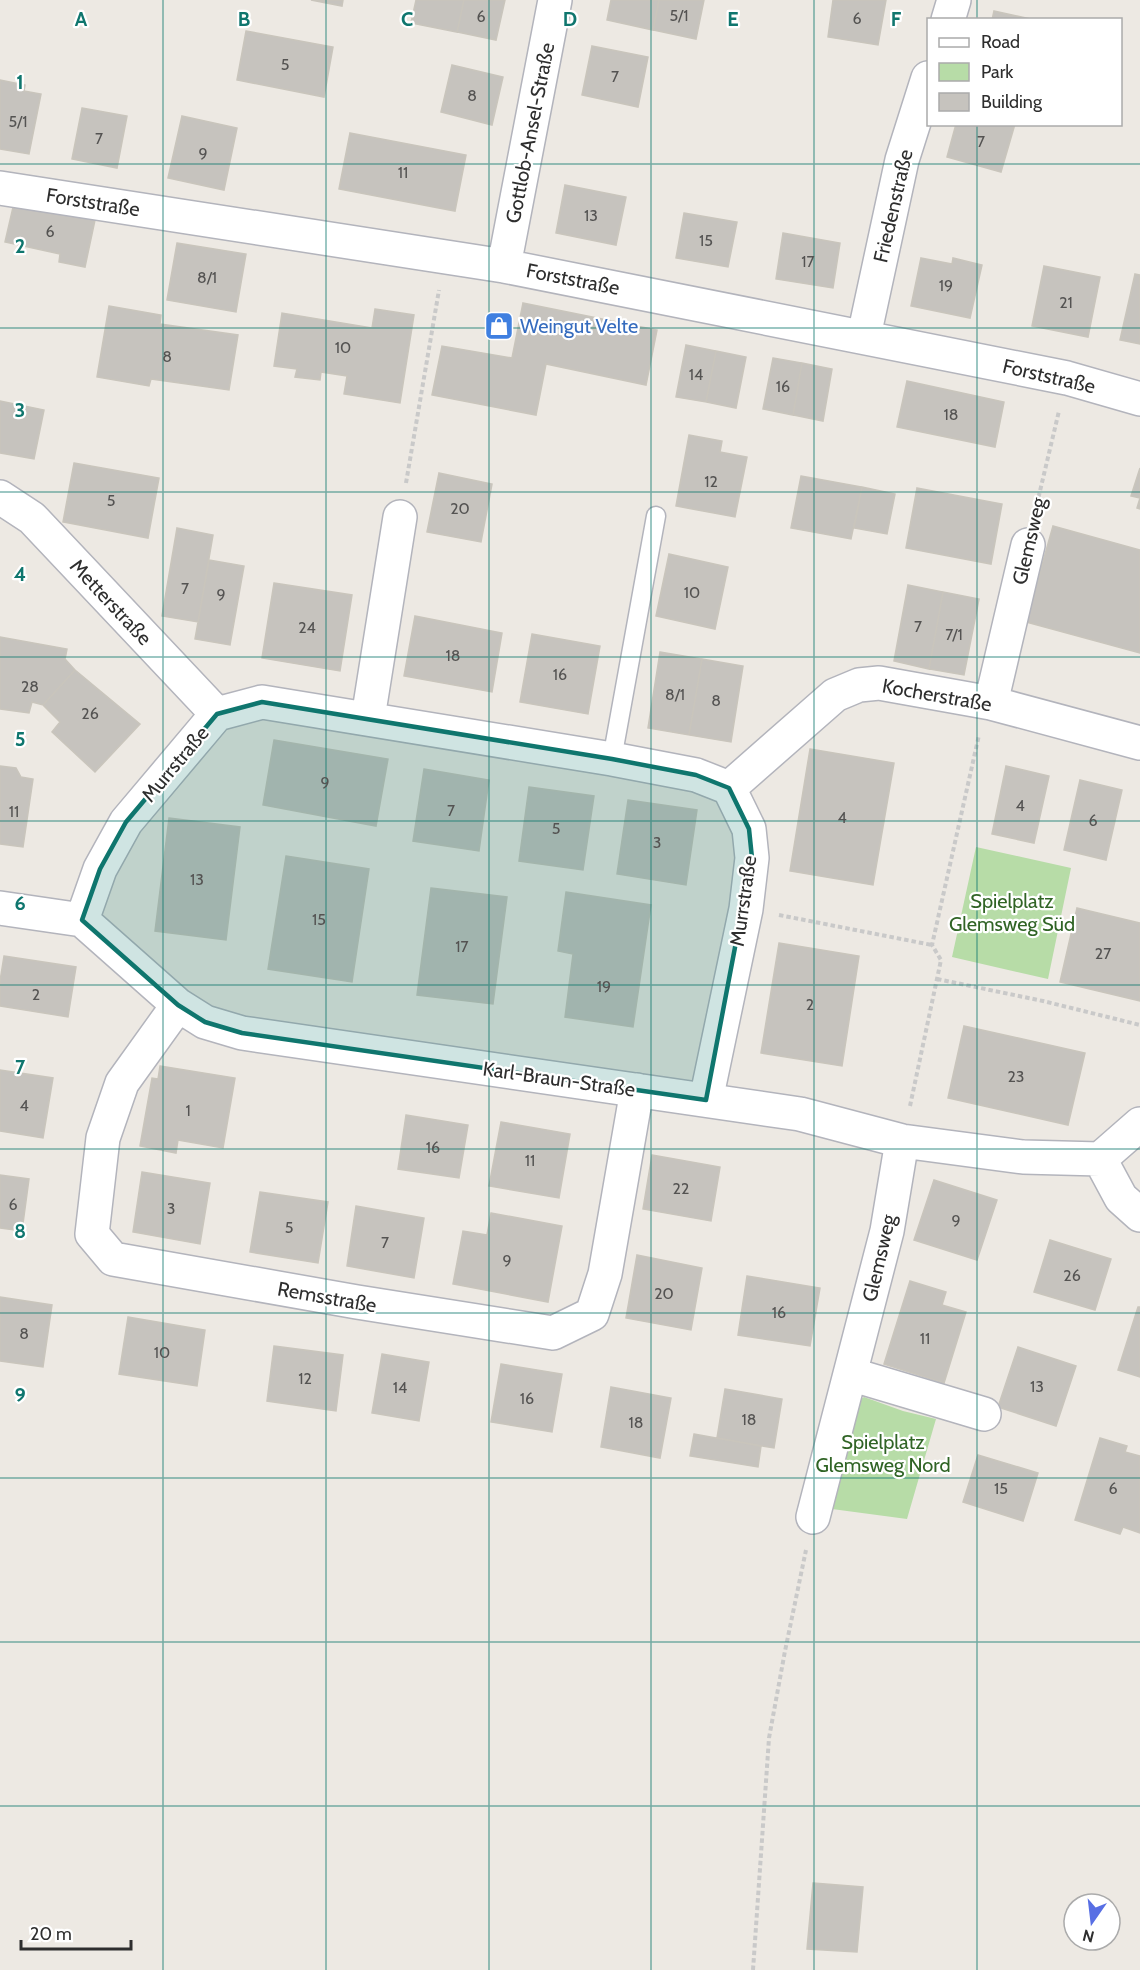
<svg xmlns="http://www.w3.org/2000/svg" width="1140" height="1970" font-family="Cabin,sans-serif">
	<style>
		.green { fill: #b7dca7 }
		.building { fill: #c6c3be; stroke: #c9c5bc; stroke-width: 1.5 }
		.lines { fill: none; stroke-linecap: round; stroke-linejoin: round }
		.service-casing { stroke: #b3b4bc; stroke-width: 21 }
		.minor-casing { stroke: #b3b4bc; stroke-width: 36 }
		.path { stroke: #c9c9c9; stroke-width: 4; stroke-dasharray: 4.5 3; stroke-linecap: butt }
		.service { stroke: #fff; stroke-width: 18 }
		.minor { stroke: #fff; stroke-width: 33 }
		.marked { fill: #0f766e; fill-opacity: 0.2; stroke: #0f766e; stroke-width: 4.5; stroke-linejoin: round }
		.grid { fill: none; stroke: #0f766e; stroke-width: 1.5; stroke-opacity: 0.55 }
		.labels { text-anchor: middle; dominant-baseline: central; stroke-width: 4.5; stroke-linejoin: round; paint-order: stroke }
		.number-label { font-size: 16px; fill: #545352 }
		.street-label { font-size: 20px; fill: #2e2e2e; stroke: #fff }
		.shop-label { font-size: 20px; fill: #366cbe; stroke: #fff; text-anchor: start }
		.park-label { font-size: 20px; fill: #306425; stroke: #fff }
		.grid-label { font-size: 20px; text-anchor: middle; font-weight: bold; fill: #0f766e; stroke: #fff; stroke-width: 4.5; stroke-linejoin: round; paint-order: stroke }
	</style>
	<rect width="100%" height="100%" fill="#ede9e3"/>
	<!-- green -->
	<path class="green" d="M976,847L1071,868L1048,979L952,957Z
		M864,1397L903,1411L936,1419L907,1519L832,1509L852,1405Z"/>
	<!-- building -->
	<path class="building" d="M311,0H343L342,6Z
		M416,0H464L457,32L411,23Z
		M464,0H505L496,40L457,32Z
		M611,0H659L653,30L607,20Z
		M659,0H704L696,39L653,30Z
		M833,0H886L878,45L828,37Z
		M994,11L1035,20H992Z
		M246,31L333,47L324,97L237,80Z
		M592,46L648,57L638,107L582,95Z
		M452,65L503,77L492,125L441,112Z
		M0,80L25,85L24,91L41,94L29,154L0,149Z
		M82,108L127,116L117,168L72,159Z
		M182,116L237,128L224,190L168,178Z
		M956,124H1015L1001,172L947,157Z
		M350,133L466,155L455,211L339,189Z
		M565,185L626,197L616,245L556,233Z
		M14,203L95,220L85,267L59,262L60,254L5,242Z
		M684,213L737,222L728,267L676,258Z
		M783,233L840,243L833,288L776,279Z
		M177,243L246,254L236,312L167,300Z
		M921,258L952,264L953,258L982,265L970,318L911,306Z
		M1044,266L1100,277L1088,337L1032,326Z
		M1135,274L1140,275V344L1120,340Z
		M523,303L657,330L646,385L546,364L536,415L432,395L442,346L512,358Z
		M109,306L161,315L160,324L238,335L229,390L151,379L149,386L97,377Z
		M375,309L414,315L400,403L344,394L347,376L321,372L320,380L295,377L297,369L274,366L282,313L372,328Z
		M686,345L716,351L706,402L676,397Z
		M716,351L746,357L736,408L706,402Z
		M773,358L802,363L793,415L763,409Z
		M802,363L832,369L823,421L793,415Z
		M907,381L1004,402L995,447L897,427Z
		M0,401L44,410L34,459L0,453Z
		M689,435L722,441L720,452L747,457L735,517L676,506Z
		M74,463L159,478L148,538L63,522Z
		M1140,468V509L1137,508L1140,498L1131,496Z
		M439,473L492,484L481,542L427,532Z
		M801,476L862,487L851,539L791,528Z
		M862,487L895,494L887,534L854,528Z
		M917,488L1002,504L991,564L906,548Z
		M1053,526L1140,550V653L1026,622Z
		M177,528L213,535L198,622L162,616Z
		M669,554L728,567L715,629L656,616Z
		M209,560L244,566L230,645L195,639Z
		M274,583L352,595L340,671L262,658Z
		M908,585L943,592L929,669L894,661Z
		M943,592L979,599L964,675L929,669Z
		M415,616L502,633L492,692L404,676Z
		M532,634L600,646L588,714L520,702Z
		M0,637L67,649L65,659L75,670L43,705L32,702L29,713L0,709Z
		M660,652L702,659L689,735L648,728Z
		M702,659L743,666L731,742L689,735Z
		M75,670L140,724L95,772L52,732L60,722L43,705Z
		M274,740L388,759L376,826L263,805Z
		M810,749L894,763L873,885L790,871Z
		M0,766L16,768L21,777L33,779L23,847L0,844Z
		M1006,766L1049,776L1034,843L992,834Z
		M424,769L489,780L479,851L413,841Z
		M1080,780L1122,790L1106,860L1064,850Z
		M529,787L594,796L583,870L519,861Z
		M628,800L697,810L686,885L617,874Z
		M169,818L240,827L226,940L155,931Z
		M286,856L369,869L352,982L268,969Z
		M431,888L507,897L493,1004L417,995Z
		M566,892L651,905L633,1027L565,1017L573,954L558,951Z
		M1077,908L1140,923V1001L1060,982Z
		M779,943L859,956L842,1066L761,1053Z
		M4,956L76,967L68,1017L0,1006V981Z
		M964,1026L1085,1053L1068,1125L948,1098Z
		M160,1066L235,1078L223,1148L178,1140L176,1153L140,1146L152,1078L158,1079Z
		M0,1070L53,1078L43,1138L0,1131Z
		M406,1115L468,1125L459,1178L398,1169Z
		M501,1122L570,1134L559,1198L489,1186Z
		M652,1155L720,1167L711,1221L643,1209Z
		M142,1172L210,1183L200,1244L133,1232Z
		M0,1175L29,1179L22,1231L0,1228Z
		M934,1180L997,1200L977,1260L914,1240Z
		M260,1192L328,1202L318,1263L250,1252Z
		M356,1206L424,1218L414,1278L347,1266Z
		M491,1213L562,1226L548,1302L453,1284L463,1231L487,1235Z
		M1050,1240L1111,1259L1095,1310L1034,1292Z
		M637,1255L702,1268L691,1330L626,1318Z
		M747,1276L820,1288L810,1346L738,1335Z
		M910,1281L946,1292L942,1305L966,1312L944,1383L884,1364Z
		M0,1297L52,1305L43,1367L0,1361Z
		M1138,1307H1140V1377L1118,1370Z
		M128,1317L205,1330L197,1386L119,1374Z
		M274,1346L343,1355L336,1411L267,1401Z
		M1018,1347L1076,1366L1056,1426L998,1407Z
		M382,1354L429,1362L419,1421L372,1413Z
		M501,1364L562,1374L552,1432L491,1422Z
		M611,1387L671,1398L660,1458L601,1447Z
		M725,1389L782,1399L774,1448L717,1438Z
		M694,1434L761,1446L758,1467L690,1456Z
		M1100,1438L1127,1446L1125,1452L1140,1456V1533L1123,1527L1120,1534L1075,1520Z
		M978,1455L1038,1473L1023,1521L963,1502Z
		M813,1883L863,1887L857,1952L807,1949Z"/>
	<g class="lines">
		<!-- service casing -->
		<g class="service-casing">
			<path id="service" d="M612,759L656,516"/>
		</g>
		<!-- minor casing -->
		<g class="minor-casing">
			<path id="minor" d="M948,20L954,0
				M0,188L504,266L1067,378L1140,399
				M504,266L555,0
				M864,336L902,160L928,78
				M0,497L32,518L217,714
				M991,703L1028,545
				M368,718L400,517
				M729,788L835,695L859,685L879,683L991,703L1140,743
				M0,908L82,920L178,1005L205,1022L242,1033L800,1114L902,1141L1023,1157L1100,1159L1140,1124
				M82,920L100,869L126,822L217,714L262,702L612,759L696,775L729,788L749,829L752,858L746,909L706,1100
				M178,1005L122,1083L103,1138L92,1234L113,1259L357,1302L553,1333L592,1314L605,1274L637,1090
				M1100,1159L1121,1198L1140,1215
				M850,1374L984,1414
				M813,1517L887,1231L902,1141"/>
		</g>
		<!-- path -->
		<path class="path" d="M406,483L439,290
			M1035,512L1059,411
			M779,915L932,945
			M937,979L1043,1001L1140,1025
			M910,1106L941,960L932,945L979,735
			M753,1970L769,1738L785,1651L806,1550"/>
		<!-- service -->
		<use href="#service" class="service"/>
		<!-- minor -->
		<use href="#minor" class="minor"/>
	</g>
	<!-- marked area -->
	<path class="marked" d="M262,702L612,759L696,775L729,788L749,829L752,858L706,1100L242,1033L205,1022L178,1005L82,920L100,869L126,822L217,714Z"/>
	<!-- grid -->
	<path class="grid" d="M163,0V1970M326,0V1970M489,0V1970M651,0V1970M814,0V1970M977,0V20M977,124V1970M0,164H1140M0,328H1140M0,492H1140M0,657H1140M0,821H1140M0,985H1140M0,1149H1140M0,1313H1140M0,1478H1140M0,1642H1140M0,1806H1140"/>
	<!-- icons -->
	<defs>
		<g id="shop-square" transform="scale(1.5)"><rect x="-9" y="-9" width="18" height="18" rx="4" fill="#3f7fe0" stroke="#fff"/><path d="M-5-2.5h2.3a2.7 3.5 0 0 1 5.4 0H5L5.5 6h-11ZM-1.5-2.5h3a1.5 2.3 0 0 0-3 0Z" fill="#fff"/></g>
	</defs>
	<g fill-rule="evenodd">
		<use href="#shop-square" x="499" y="326"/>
	</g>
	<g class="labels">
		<!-- number labels -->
		<g class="number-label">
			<text x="679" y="15">5/1</text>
			<text x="481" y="16">6</text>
			<text x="857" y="18">6</text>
			<text x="285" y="64">5</text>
			<text x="615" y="76">7</text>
			<text x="472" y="95">8</text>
			<text x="18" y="121">5/1</text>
			<text x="99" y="138">7</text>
			<text x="981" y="141">7</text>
			<text x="203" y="153">9</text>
			<text x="403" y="172">11</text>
			<text x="591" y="215">13</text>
			<text x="50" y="231">6</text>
			<text x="706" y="240">15</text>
			<text x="808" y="261">17</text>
			<text x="207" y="277">8/1</text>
			<text x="946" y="285">19</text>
			<text x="1066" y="302">21</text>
			<text x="343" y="347">10</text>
			<text x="167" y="356">8</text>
			<text x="696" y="374">14</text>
			<text x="783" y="386">16</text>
			<text x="951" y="414">18</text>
			<text x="711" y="481">12</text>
			<text x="111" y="500">5</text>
			<text x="460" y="508">20</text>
			<text x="185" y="588">7</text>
			<text x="692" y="592">10</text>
			<text x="221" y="594">9</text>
			<text x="918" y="626">7</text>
			<text x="307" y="627">24</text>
			<text x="954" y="634">7/1</text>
			<text x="453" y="655">18</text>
			<text x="560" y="674">16</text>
			<text x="30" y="686">28</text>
			<text x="675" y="694">8/1</text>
			<text x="716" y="700">8</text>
			<text x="90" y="713">26</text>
			<text x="325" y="782">9</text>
			<text x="1020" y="805">4</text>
			<text x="451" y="810">7</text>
			<text x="14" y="811">11</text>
			<text x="842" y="817">4</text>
			<text x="1093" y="820">6</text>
			<text x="556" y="828">5</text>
			<text x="657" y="842">3</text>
			<text x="197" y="879">13</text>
			<text x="319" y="919">15</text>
			<text x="462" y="946">17</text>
			<text x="1103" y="953">27</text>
			<text x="604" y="986">19</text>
			<text x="36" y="994">2</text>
			<text x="810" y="1004">2</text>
			<text x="1016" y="1076">23</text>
			<text x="24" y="1105">4</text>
			<text x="188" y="1110">1</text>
			<text x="433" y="1147">16</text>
			<text x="530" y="1160">11</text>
			<text x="681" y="1188">22</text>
			<text x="13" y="1204">6</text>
			<text x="171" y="1208">3</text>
			<text x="956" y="1220">9</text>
			<text x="289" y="1227">5</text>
			<text x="385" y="1242">7</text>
			<text x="507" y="1260">9</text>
			<text x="1072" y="1275">26</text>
			<text x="664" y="1293">20</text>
			<text x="779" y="1312">16</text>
			<text x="24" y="1333">8</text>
			<text x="925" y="1338">11</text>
			<text x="162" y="1352">10</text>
			<text x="305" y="1378">12</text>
			<text x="1037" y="1386">13</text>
			<text x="400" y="1387">14</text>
			<text x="527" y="1398">16</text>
			<text x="749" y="1419">18</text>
			<text x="636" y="1422">18</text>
			<text x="1001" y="1488">15</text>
			<text x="1113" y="1488">6</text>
		</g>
		<!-- street labels -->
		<g class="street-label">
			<text transform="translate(530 133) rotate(-79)">Gottlob-Ansel-Straße</text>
			<text transform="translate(93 202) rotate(9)">Forststraße</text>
			<text transform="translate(893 206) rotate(-77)">Friedenstraße</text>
			<text transform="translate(573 279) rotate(11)">Forststraße</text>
			<text transform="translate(1049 376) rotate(13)">Forststraße</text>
			<text transform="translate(1029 541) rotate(-77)">Glemsweg</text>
			<text transform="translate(111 602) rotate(47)">Metterstraße</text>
			<text transform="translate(937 695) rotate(10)">Kocherstraße</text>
			<text transform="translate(175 764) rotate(-50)">Murrstraße</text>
			<text transform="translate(743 901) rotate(-82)">Murrstraße</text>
			<text transform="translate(559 1079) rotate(8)">Karl-Braun-Straße</text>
			<text transform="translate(879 1258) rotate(-77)">Glemsweg</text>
			<text transform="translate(327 1297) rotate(10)">Remsstraße</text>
		</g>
		<!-- shop labels -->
		<g class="shop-label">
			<text x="520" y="326">Weingut Velte</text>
		</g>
		<!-- park labels -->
		<g class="park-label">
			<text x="1012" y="901">Spielplatz<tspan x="1012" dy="23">Glemsweg Süd</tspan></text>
			<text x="883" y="1442">Spielplatz<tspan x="883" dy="23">Glemsweg Nord</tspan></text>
		</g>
	</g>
	<g class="grid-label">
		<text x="81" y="26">A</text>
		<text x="244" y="26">B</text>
		<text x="407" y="26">C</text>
		<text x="570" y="26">D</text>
		<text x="733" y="26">E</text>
		<text x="896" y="26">F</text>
		<text x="20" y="89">1</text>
		<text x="20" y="253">2</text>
		<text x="20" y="417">3</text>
		<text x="20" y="581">4</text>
		<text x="20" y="746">5</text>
		<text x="20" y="910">6</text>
		<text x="20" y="1074">7</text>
		<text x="20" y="1238">8</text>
		<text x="20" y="1402">9</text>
	</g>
	<!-- legend -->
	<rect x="927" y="18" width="195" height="108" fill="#ffffff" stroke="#ababab" stroke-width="1.5"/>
	<rect x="939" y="38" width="30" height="9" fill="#ffffff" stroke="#ababab" stroke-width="1.5"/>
	<text x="981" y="48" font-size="18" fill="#2e2e2e">Road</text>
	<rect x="939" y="63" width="30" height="18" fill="#b7dca7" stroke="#ababab" stroke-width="1.5"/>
	<text x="981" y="78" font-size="18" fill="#2e2e2e">Park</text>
	<rect x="939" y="93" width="30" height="18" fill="#c6c3be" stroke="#ababab" stroke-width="1.5"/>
	<text x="981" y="108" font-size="18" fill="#2e2e2e">Building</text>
	<!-- north arrow -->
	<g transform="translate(1092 1922) rotate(194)"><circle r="28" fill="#ffffff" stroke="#ababab" stroke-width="1.5"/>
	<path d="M0-4.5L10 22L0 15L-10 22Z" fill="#586fe4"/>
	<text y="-9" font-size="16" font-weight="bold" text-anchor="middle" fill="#2e2e2e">N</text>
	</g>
	<!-- scale -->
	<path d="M21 1940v9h110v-9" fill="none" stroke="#2e2e2e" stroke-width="3"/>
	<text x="30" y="1940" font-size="18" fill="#2e2e2e" stroke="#ffffff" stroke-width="4.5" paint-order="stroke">20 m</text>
</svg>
